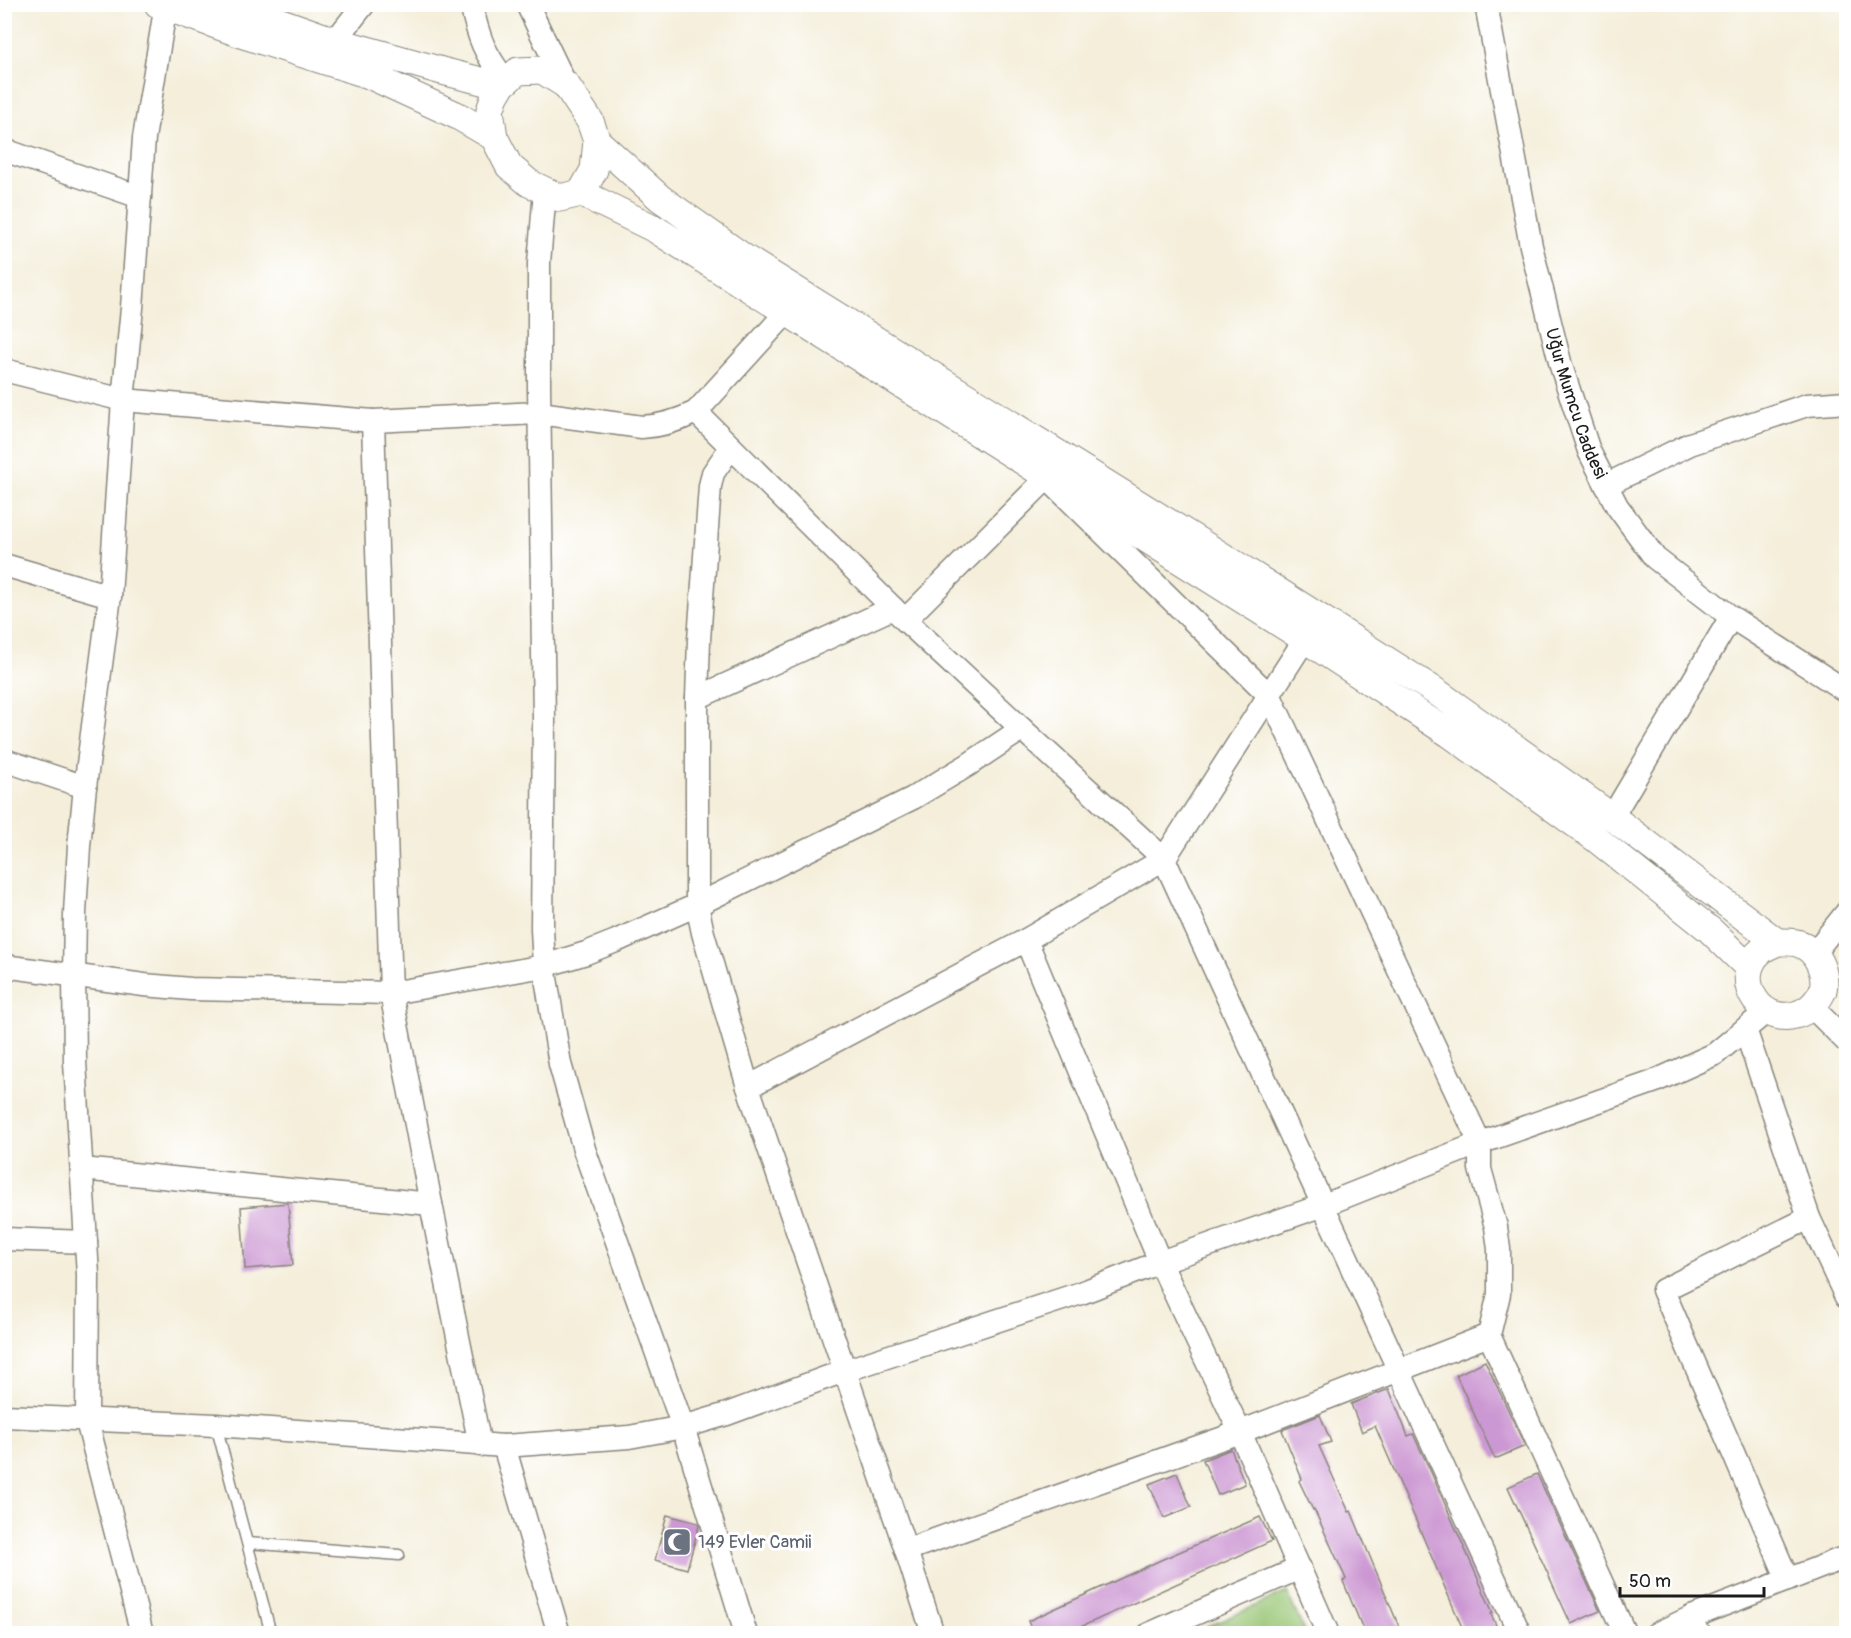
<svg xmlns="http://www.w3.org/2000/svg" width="1851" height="1638" font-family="Pangolin,sans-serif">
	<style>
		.green { fill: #97c573; stroke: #5a7048; stroke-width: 1.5 }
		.building { fill: #cc98d3 }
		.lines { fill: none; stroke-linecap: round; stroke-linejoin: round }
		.service-casing { stroke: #88857b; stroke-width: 13 }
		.minor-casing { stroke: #88857b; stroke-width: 25 }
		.tertiary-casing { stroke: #88857b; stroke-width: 29 }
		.service { stroke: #fff; stroke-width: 10 }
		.minor { stroke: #fff; stroke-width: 22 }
		.tertiary { stroke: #fff; stroke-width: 27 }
		.labels { text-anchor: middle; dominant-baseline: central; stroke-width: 6; stroke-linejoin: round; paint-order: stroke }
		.street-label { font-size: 18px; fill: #1c1c1c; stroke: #fff }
		.worship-label { font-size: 18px; fill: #5b616d; stroke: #fff; text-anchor: start }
	</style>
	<rect width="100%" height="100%" fill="#fff"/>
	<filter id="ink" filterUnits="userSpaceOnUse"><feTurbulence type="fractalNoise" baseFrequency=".0167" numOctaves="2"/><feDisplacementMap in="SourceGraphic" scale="12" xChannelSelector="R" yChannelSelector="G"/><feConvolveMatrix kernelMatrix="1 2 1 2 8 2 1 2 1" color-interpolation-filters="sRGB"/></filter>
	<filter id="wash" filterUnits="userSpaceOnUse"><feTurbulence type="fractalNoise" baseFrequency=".008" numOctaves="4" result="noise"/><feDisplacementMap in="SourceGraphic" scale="24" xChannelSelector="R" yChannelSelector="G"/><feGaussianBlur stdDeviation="1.35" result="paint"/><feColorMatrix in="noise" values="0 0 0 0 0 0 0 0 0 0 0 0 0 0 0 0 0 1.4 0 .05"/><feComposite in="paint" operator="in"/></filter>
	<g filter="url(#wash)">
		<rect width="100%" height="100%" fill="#f4eeda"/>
		<!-- green -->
		<path class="green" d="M1287,1592L1305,1633H1209L1206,1627Z"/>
		<g id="blocks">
			<!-- building -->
			<path class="building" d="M288,1203L293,1265L245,1269L241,1207Z
				M1485,1361L1525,1446L1495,1459L1456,1375Z
				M1389,1389L1408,1436L1413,1434L1430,1470L1493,1613L1491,1614L1500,1634H1465L1375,1426L1362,1432L1351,1404Z
				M1320,1415L1331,1442L1319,1446L1349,1512L1351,1511L1402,1634H1365L1343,1581L1346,1579L1314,1509L1313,1510L1299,1481L1302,1479L1282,1430Z
				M1231,1449L1245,1484L1218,1495L1203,1460Z
				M1177,1473L1191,1507L1164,1518L1149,1484Z
				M1537,1474L1600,1611L1571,1624L1508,1487Z
				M667,1515L698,1523L699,1526L687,1569L655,1560Z
				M1260,1517L1272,1541L1065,1634H1033L1028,1621L1163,1559Z"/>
		</g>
	</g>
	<g filter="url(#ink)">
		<use href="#blocks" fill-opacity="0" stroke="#88857b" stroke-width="1.5"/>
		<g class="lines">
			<!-- service casing -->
			<g class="service-casing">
				<path id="service" d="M216,1425L271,1634
					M248,1543L399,1555"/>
			</g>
			<!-- minor casing -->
			<g class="minor-casing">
				<g id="minor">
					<path d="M471,4C479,40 484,52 506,82"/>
					<path d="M527,4L566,85"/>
					<path id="s1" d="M1486,4L1531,246L1561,366L1589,451L1617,506L1655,558L1731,617L1846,691"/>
					<path d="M335,41L364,4"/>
					<path d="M4,150L140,197"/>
					<path d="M545,190L539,263V386L544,720L542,929L544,966L560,1064L584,1149L683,1427L746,1634"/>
					<path d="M4,370L123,400L373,421"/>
					<path d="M696,412L905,620L1022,729"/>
					<path d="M731,447L713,473L710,486L699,640L697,698V905L703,933L748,1087L906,1550L933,1634"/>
					<path d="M1606,485L1690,444L1807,405L1846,402"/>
					<path d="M4,565L110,596"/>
					<path d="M905,620L1047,478L1270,696L1480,1143V1169L1496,1227L1499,1249V1294L1489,1335"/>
					<path d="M697,698L893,608"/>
					<path d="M4,760L85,787"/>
					<path d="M1612,817L1731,617"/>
					<path d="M1814,953L1846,913"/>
					<path d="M4,966L144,985L191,989L391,993L544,966L586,953L616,941L697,905L913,798L968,765L1022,729L1164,859L1305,639"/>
					<path d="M1812,1007L1846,1041"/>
					<path d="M1745,1029L1809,1218L1846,1297"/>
					<path d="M748,1087L1026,940"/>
					<path d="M82,1169L431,1204"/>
					<path d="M4,1239L86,1242"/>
					<path d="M4,1416L216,1425L504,1446L629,1437L683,1427L727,1414L844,1371L1081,1293L1160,1262L1324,1205L1480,1143L1653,1082L1715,1054L1767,1011"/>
					<path d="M480,1445L431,1204L391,993L373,421L539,413L642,427C662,426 678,421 696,412L787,312"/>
					<path d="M504,1446L559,1634"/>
					<path d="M906,1550L1240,1432L1489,1335L1625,1634"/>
					<path d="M1788,1580L1663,1290L1809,1218"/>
					<path d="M1692,1617L1846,1557"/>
					<path d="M142,1634L87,1421L88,1275L75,1062L74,976L75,913L79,846L85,787L110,596L123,400L132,308L144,138L166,4"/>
					<path d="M1149,1634L1300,1568"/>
					<path d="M1328,1634L1240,1432L1160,1262L1026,940L1164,859L1520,1634"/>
					<path d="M1656,1634L1692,1617L1699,1634"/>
				</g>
			</g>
			<!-- tertiary casing -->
			<g class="tertiary-casing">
				<path id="tertiary" d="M158,4L247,36L369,75L458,116L494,137
					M230,4L335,41L442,71L501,86
					M542,70L566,85L590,121L597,141L594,170L581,193L560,198L529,183L509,166L494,137L490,110L495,96L501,86L518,71Z
					M597,141L660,198L746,259L1235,564L1438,693L1612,817L1777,942C1785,942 1793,941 1800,944C1817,950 1827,973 1823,990C1820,998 1812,1007 1805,1011C1762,1034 1729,977 1761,951C1765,947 1772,945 1777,942
					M581,193L655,229L1305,639L1450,734L1595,838L1710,930L1749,968"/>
			</g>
			<!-- service -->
			<use href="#service" class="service"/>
			<!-- minor -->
			<use href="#minor" class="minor"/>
			<!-- tertiary -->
			<use href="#tertiary" class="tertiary"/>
		</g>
	</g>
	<!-- icons -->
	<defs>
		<g id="mosque-square" transform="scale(1.5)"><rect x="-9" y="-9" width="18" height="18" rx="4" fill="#6b7280" stroke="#fff"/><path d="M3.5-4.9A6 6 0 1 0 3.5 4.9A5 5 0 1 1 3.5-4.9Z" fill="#fff"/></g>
	</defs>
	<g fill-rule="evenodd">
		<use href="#mosque-square" x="677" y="1542"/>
	</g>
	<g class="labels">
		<!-- street labels -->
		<g class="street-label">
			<text stroke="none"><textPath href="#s1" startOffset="410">Uğur Mumcu Caddesi</textPath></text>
		</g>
		<!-- worship labels -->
		<g class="worship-label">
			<text x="698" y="1542">149 Evler Camii</text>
		</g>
	</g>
	<!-- margin -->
	<rect width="1851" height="1638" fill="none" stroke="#fff" stroke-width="24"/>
	<!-- scale -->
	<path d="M1620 1587v9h144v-9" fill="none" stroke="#1c1c1c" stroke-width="3"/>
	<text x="1629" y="1587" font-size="18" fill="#1c1c1c" stroke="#ffffff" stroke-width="4.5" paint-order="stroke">50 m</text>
</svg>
